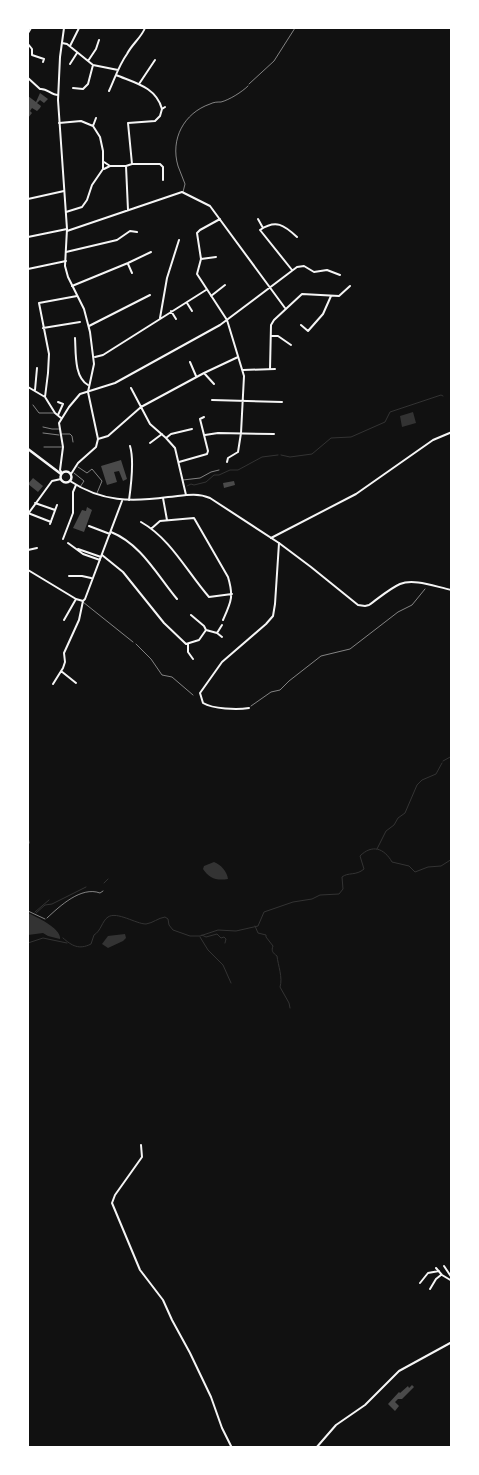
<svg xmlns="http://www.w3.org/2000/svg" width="479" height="1475" font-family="Rubik,sans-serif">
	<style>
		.water { fill: #333 }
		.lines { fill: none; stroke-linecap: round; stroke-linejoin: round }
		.stream { stroke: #333; stroke-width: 1 }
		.building { fill: #4a4a4a }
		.path { stroke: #f5f5f5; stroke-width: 0.5 }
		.service { stroke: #f5f5f5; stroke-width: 0.5 }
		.minor { stroke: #f5f5f5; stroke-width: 2 }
		.tertiary { stroke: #f5f5f5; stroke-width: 2 }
		.secondary { stroke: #f5f5f5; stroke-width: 2.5 }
	</style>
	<rect width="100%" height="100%" fill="#111"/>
	<!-- water -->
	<path class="water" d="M413,412L416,423L402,427L400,416Z
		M214,862C221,865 227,871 228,879C216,881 209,878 203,869L204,866Z
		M28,913C37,917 62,929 60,939L48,936L43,933L28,935Z
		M125,934L126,938L123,941L108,948L102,944L108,936Z"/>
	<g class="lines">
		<!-- stream -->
		<path class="stream" d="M281,455L290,457L312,454L331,438L351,437L385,422L390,412L441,395L443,396
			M187,486L191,484L194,485L206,482L214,475H219L230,470H238L262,457L278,455
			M443,761L452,756
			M377,849L386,831L394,825L398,818L405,813L417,785L422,780L436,774L442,763
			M104,883L108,879
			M35,912L49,900
			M36,913L45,905L52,904L86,887
			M255,926L258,933L266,935V937L273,946C271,951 273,953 277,956C278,965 283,978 280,987L289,1003L290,1008
			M202,935L206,937L217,934L221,938L224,937L226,939L225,943
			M200,937L208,950L223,965L231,983
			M63,938C72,946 79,950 91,944L94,935C101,931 102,921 108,917C117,911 136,924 146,924C153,923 158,918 165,917L168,919L169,925L173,930L190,936H200L218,930L236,931L258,926L264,912L293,902L312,899L320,895L339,894L343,889L342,877C348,872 356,876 364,869L360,856C372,844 384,848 392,862L409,866L415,872L428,867L441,866L452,859
			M28,943L43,938L67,943"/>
	</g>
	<!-- building -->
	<path class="building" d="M40,93L48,99L44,103L40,100L37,103L41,106L40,108L37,111L32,108L30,111L32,113L28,118V96L36,102Z
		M121,460L127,479L123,481L119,471L114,472L117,482L107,485L101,466Z
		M33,478L43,486L38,492L28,484Z
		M234,481L235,485L224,488L223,483Z
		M87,507L92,510L84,532L73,528L82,510L86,511Z
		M412,1385L414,1387L402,1399H398L395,1402L399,1406L395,1411L388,1404L399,1392L400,1393L408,1386L409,1388Z"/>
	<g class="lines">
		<!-- path -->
		<path class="path" d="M249,84L274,61L295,28
			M136,644L151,659L162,675L172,677L193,695
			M251,706L271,692L280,690L289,681L321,656L350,649L398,612L412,605L425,589
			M28,836L29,843"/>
		<!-- service -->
		<path class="service" d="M183,192L185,184C183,178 180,172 178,166C170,139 184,113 210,104C214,102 217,102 221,102C229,100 242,92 248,86
			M33,405L39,413H54
			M43,427L52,429H59
			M43,433L59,435
			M62,434H70L72,436L73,442
			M44,447H63
			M78,467L87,473L92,469L102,481L97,493
			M74,473L84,481L80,487
			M183,480L200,478L211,472L219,470
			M83,602L133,642
			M28,911L45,919
			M47,918C60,906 81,886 100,893L103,891"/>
		<!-- minor -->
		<path class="minor" d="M28,33L31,28
			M62,43L67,44L93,65L118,70
			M28,44L32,49V55L44,59L43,62
			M70,46L79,28
			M88,61L96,49L99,40
			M70,64L77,53
			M116,75C135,83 156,87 162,109
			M28,78L40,89C47,88 51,95 58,95
			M139,84L155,60
			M73,88L83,89L88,84L93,65
			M109,91C115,78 119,65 127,54C132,44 141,38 145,28
			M59,123L81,121L93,126L100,137L103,151V169L92,185L87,200L82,207L66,212
			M93,126L96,118
			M104,162L110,166L104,169
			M132,164H160L163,167V180
			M110,166H125
			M28,199L64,191
			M128,210L126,166L132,164L128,123L155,121L160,116L162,109L165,107
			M220,219L200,230L197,233L201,259L197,274L227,320L244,376L241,433L238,452L228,458L227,462
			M258,219L263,228
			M67,231L182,192L210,206L285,308
			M28,237L67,229
			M66,252L117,240L130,231L137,232
			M201,259L216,257
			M128,264L132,273
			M28,269L66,261
			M292,270L260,230C276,219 284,225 297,237
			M72,286L128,263L151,252
			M211,296L225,285
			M187,303L192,311
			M171,311L176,319
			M160,318L167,278L179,240
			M301,325L308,331L323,314L331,296
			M89,326L150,295
			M43,328L80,322
			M272,336H278L291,345
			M75,338C76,353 74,377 88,385
			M95,357L103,355L206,290
			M190,362L196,376
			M270,369L271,325L274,320L302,294L339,296L350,286
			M243,370L275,369
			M204,373L214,384
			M28,387L45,397L55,413L61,418
			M131,388L150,424L166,438L175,448L186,495
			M35,390L37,368
			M45,397L48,373L49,354L39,303L77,296
			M212,400L282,402
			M58,402L63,404L58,415
			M205,435L218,433L274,434
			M166,438L171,434L192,429
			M98,439L108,436L141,407L204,373L238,357
			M150,443L162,434
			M179,462L207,454L208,451L200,419L204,417
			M62,473L60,470L63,447L59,423L69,407L80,394L115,383L220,325L297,267L304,266L314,272L327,270L340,275
			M163,498L167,520
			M129,500C131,486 134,459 130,446
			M35,503L55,510
			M28,513L51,522
			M28,514L52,481L61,479
			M141,522C171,539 187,572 209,597L232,594
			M50,524L57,505
			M89,526L110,534
			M152,528L160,521L194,518L228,577C234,597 231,602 223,620
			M111,532C141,544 157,575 177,599
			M271,538L356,494L433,440L452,432
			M63,539L73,513V492L76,485
			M68,543L83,554L100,560
			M78,549L101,557
			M28,550L37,548
			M102,555L123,572L164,623L186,644L199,640L206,630
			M28,570L76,599L83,601
			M69,576H82L91,578
			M191,615L204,626L206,630L217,633L222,637
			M64,620L76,599
			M217,633L222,625
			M188,644V652L193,659
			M61,671L76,683
			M53,684L63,668L65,662L64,653L79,620L83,601L85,599L122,501
			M249,708C237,710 213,709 203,703L200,693L222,662L266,624L273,616L275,604L279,543
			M141,1145L142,1157L115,1195L112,1203L140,1270L163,1300L172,1320L190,1353L211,1397L222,1428L232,1448
			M444,1266L452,1278
			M436,1268L442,1275L452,1281
			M420,1283L428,1273L439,1271
			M430,1289L436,1279L441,1275"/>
		<!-- tertiary -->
		<path class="tertiary" d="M64,28L60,57L58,100L67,229L65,266L68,277L84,309L90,332L94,364L88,392L98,439L96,447L78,463L71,474
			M70,481C102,502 131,502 168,497C182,496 196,492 210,498L279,543L311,567L358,605L365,606L369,605C379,598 389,589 400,584C414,578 436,587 452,590
			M316,1448L336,1425L365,1405L399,1371L452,1342"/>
		<!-- secondary -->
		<path class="secondary" d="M28,449L61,474
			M60.5 477a5.5 5.5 0 1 1 11 0a5.5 5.5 0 1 1-11 0Z"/>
	</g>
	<!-- border -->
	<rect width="479" height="1475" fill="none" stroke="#ffffff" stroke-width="58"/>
</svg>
